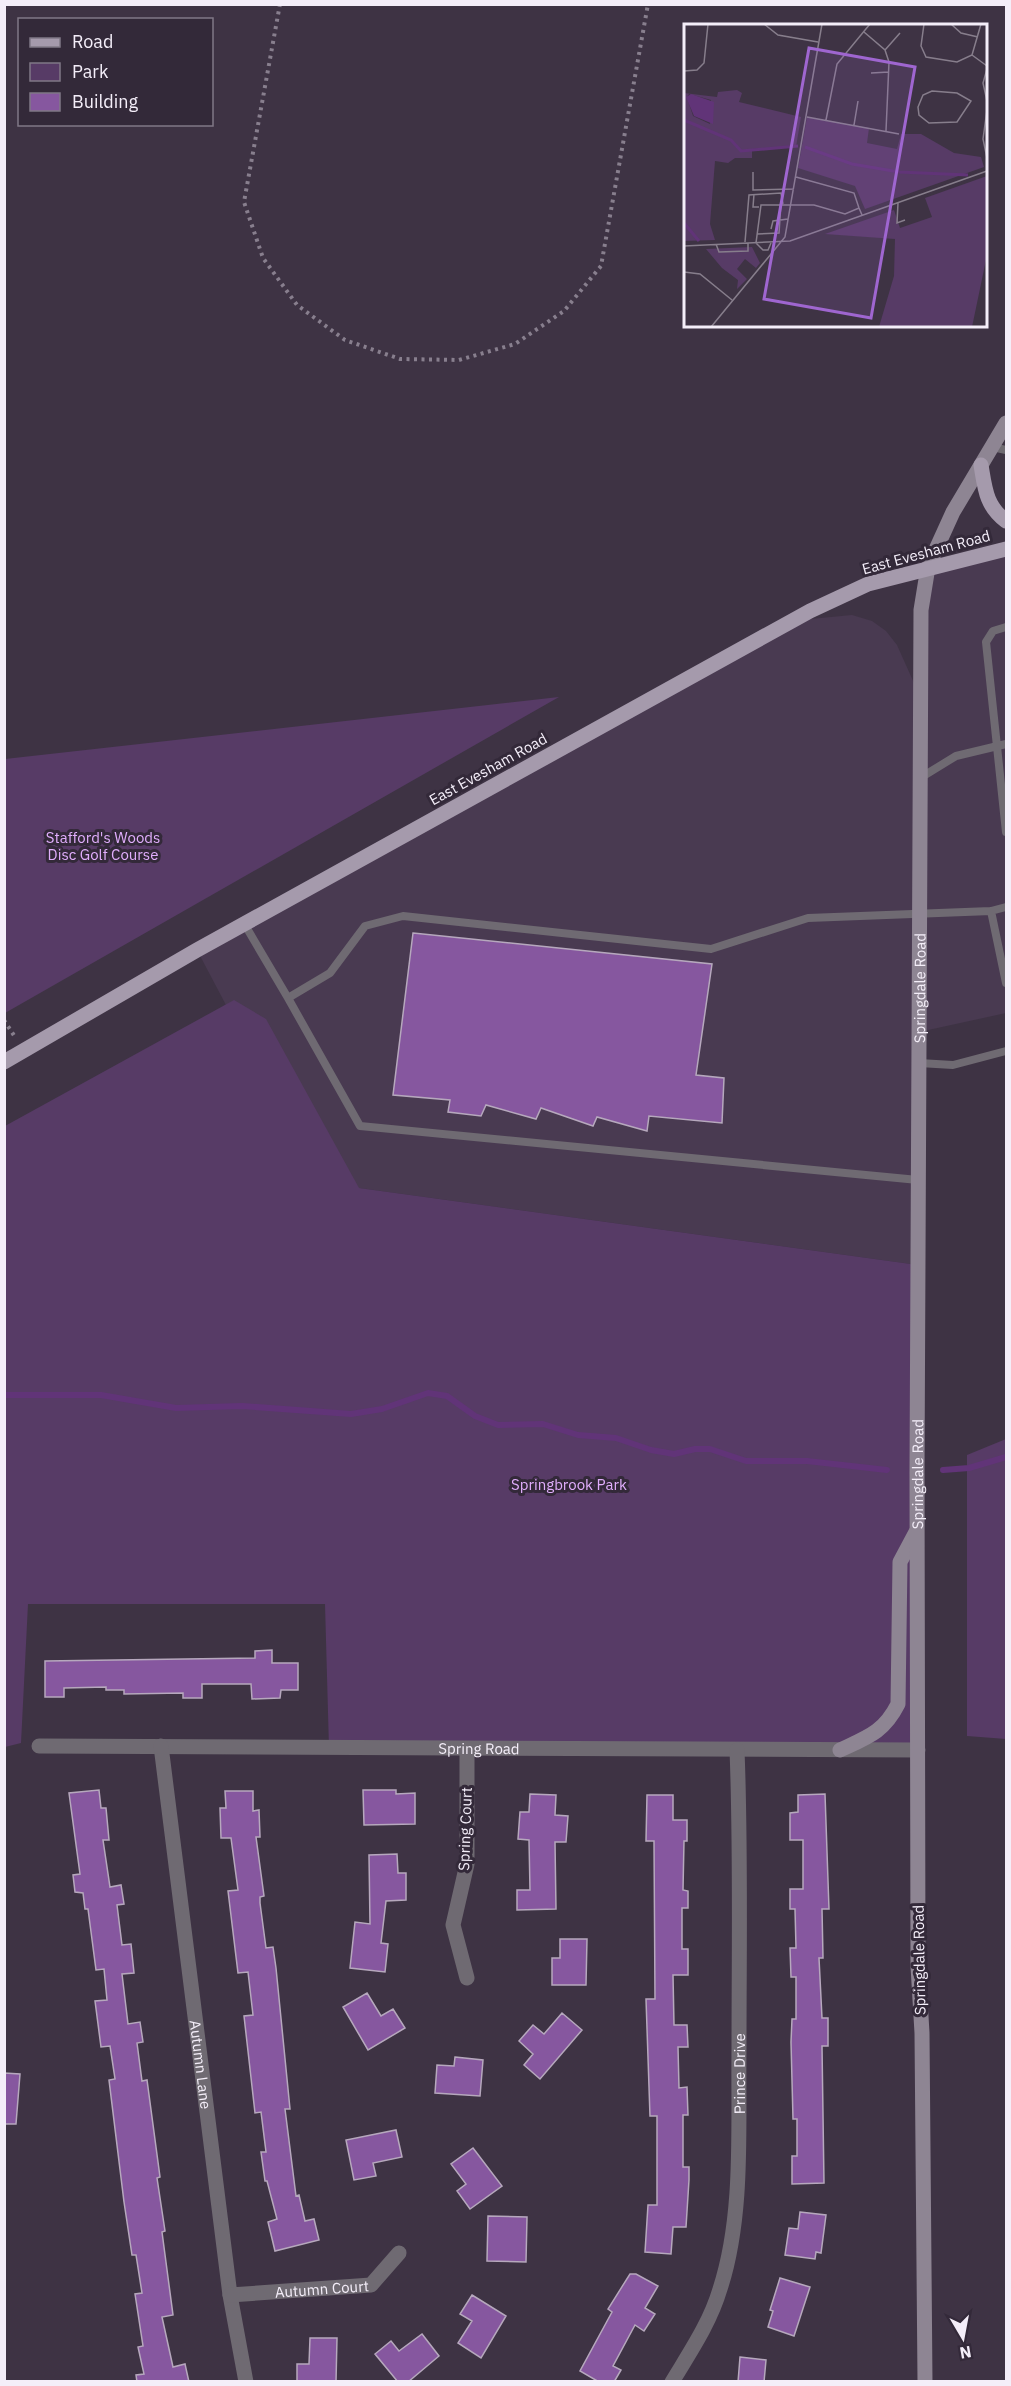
<svg xmlns="http://www.w3.org/2000/svg" width="1011" height="2386" font-family="'IBM Plex Sans',sans-serif">
	<style>
		.built { fill: #493a51 }
		.green { fill: #573b66 }
		.lines { fill: none; stroke-linecap: round; stroke-linejoin: round }
		.stream { stroke: #613478; stroke-width: 6 }
		.building { fill: #86579f; stroke: #b6a8bd; stroke-width: 1.5 }
		.path { stroke: #887f8e; stroke-width: 4; stroke-dasharray: 3 4.5; stroke-linecap: butt }
		.lane { stroke: #6f6a72; stroke-width: 8 }
		.street { stroke: #6f6a72; stroke-width: 15 }
		.secondary { stroke: #8e8593; stroke-width: 15 }
		.primary { stroke: #a59aac; stroke-width: 15 }
		.labels { text-anchor: middle; dominant-baseline: central; stroke-width: 6; stroke-linejoin: round; paint-order: stroke }
		.street-label { font-size: 15px; fill: #f4eef9; stroke: #332939 }
		.park-label { font-size: 15px; fill: #e1aefd; stroke: #332939 }
		.inset-river { fill: none; stroke: #613478; stroke-width: 3 }
		.inset-road { fill: none; stroke: #877e8c; stroke-width: 1.5 }
		.view { fill: #9f66d0; fill-opacity: 0.15; stroke: #9f66d0; stroke-width: 3 }
		.inset-edge { fill: none; stroke: #f4eef9; stroke-width: 3 }
	</style>
	<rect width="100%" height="100%" fill="#3e3344"/>
	<!-- built -->
	<path class="built" d="M1006,549V1013L919,1032L918,1265L359,1188L331,1204L197,950L790,621L852,615L872,621L886,631L897,645L918,692L928,567Z"/>
	<!-- green -->
	<path class="green" d="M559,697L5,1013V759Z
		M234,1000L266,1019L359,1188L918,1265V1750L329,1748L325,1604H28L21,1743L5,1747V1126Z
		M1006,1439V1739L967,1736V1455Z"/>
	<g class="lines">
		<!-- stream -->
		<path class="stream" d="M4,1395H101L176,1408L242,1406L351,1414L382,1409L428,1393L447,1396L475,1416L498,1425L543,1424L578,1435L616,1438L651,1450L674,1454L695,1449H710L746,1461H807L887,1470
			M943,1470L969,1468L1006,1457"/>
	</g>
	<!-- building -->
	<path class="building" d="M413,933L712,964L696,1075L724,1078L722,1123L649,1116L647,1131L597,1117L593,1126L541,1108L536,1119L486,1105L481,1116L448,1112L450,1100L393,1095Z
		M272,1650V1663H298V1690H281L280,1698L252,1699L251,1684H202V1698H183V1693L124,1694V1690H106V1687L64,1688V1697H45V1661L255,1658V1651Z
		M99,1790L101,1808H106L109,1840H103L110,1887L121,1885L124,1904L117,1905L122,1945L131,1944L134,1973L122,1974L128,2024L140,2022L143,2042L137,2043L142,2081L147,2080L160,2177L157,2178L165,2231L162,2232L173,2315L162,2317L173,2367L185,2364L189,2382H137L136,2375L144,2374L138,2347L143,2346L135,2294L142,2293L136,2255H132L124,2202L109,2080L115,2079L110,2046L101,2047L95,2001L107,2000L104,1969L96,1970L88,1909H85L83,1893L75,1892L73,1875L80,1874L69,1793Z
		M363,1790H396V1794L415,1793V1824L364,1825Z
		M225,1791H253V1811L259,1810L260,1837H256L264,1896L260,1897V1903L266,1948L273,1947L276,1968L290,2109H285L296,2196L299,2195L305,2221L314,2219L319,2240L275,2251L268,2222L277,2219L267,2181H265L261,2152H266L261,2112L255,2113L244,2016L253,2015L248,1972L238,1973L228,1891L238,1890L231,1838H221L220,1808H226Z
		M530,1794L556,1795L555,1815L568,1816L566,1842H555L556,1909L517,1910V1890H530L529,1840L518,1839L520,1812H529Z
		M825,1794L829,1909H822L823,1958H819L822,2018H828V2046H822L824,2183L792,2184V2156H797V2119H793L791,2042L792,2019H796V1977H791L790,1948H796L795,1909H790V1889H803V1840H790V1813L798,1812V1795Z
		M647,1795H673V1820H687V1841H684L683,1890L688,1891V1908H682V1949H688V1975H673L674,2025H687L688,2047H678L679,2088L687,2087L688,2115H683V2167H689V2180L686,2227H673L671,2254L645,2252L648,2205H657V2116H650L646,1999H655L654,1841H646Z
		M397,1854L398,1873H406V1900L386,1901L381,1943L388,1944L385,1972L350,1968L355,1922L370,1924L369,1855Z
		M560,1939H587L586,1985H552V1958H560Z
		M367,1993L381,2016L393,2009L405,2028L368,2050L343,2007Z
		M562,2013L582,2030L540,2079L524,2065L533,2054L519,2041L533,2025L544,2034Z
		M455,2057L483,2060L480,2096L435,2093L437,2065L454,2066Z
		M4,2073L20,2074L16,2124H4Z
		M396,2130L402,2157L373,2163L376,2176L354,2180L346,2140Z
		M473,2148L502,2186L470,2209L457,2191L466,2184L451,2164Z
		M800,2212L826,2215L821,2253L816,2252L815,2259L785,2255L789,2228L798,2229Z
		M488,2216L527,2217L526,2262L487,2261Z
		M630,2274H636L658,2286L645,2308L655,2314L644,2331L635,2325L613,2366L621,2370L614,2382H599L580,2371L612,2312L608,2309Z
		M780,2278L810,2287L794,2336L768,2327L773,2311L770,2310Z
		M472,2295L506,2316L481,2358L458,2343L472,2321L460,2314Z
		M422,2334L439,2356L408,2382H398L375,2354L391,2341L399,2351Z
		M310,2338H337L336,2382H297V2364H309Z
		M740,2357L766,2360L764,2382H738Z"/>
	<g class="lines">
		<!-- path -->
		<path class="path" d="M280,4L244,202L263,258L297,305L345,340L400,359L459,360L515,344L564,311L601,266L648,4
			M4,1020L15,1037"/>
		<!-- lane -->
		<path class="lane" d="M992,447L1006,450
			M1006,627L993,631L986,642L1006,832
			M920,778L956,756L1006,744
			M991,911L1006,983
			M245,925L288,998L330,973L365,926L403,916L711,949L808,918L991,911L1006,907
			M288,998L360,1126L918,1180
			M919,1063L953,1065L1006,1051"/>
		<!-- street -->
		<g class="street">
			<path id="s1" d="M39,1746L918,1750"/>
			<path id="s2" d="M161,1746L230,2295L246,2382"/>
			<path d="M467,1749V1864L453,1925L467,1978"/>
			<path id="s3" d="M230,2295L371,2285L399,2253"/>
			<path id="s4" d="M672,2382C690,2352 710,2323 720,2289C744,2216 738,2127 739,2050C739,1950 741,1850 737,1750"/>
		</g>
		<!-- secondary -->
		<g class="secondary">
			<path d="M840,1750C868,1737 884,1732 898,1704L900,1562L916,1532"/>
			<path id="s5" d="M925,2382L922,2033L918,1966L917,1474L921,610L928,567L953,512L1006,423"/>
		</g>
		<!-- primary -->
		<path class="primary" d="M981,465C985,489 986,506 1006,521
			M4,1062L197,950L810,611L868,584L1006,549"/>
	</g>
	<g class="labels">
		<!-- street labels -->
		<g class="street-label">
			<text transform="translate(926 552) rotate(-15)">East Evesham Road</text>
			<text transform="translate(488 769) rotate(-29)">East Evesham Road</text>
			<text stroke="none"><textPath href="#s5" startOffset="1394">Springdale Road</textPath></text>
			<text stroke="none"><textPath href="#s5" startOffset="908">Springdale Road</textPath></text>
			<text stroke="none"><textPath href="#s1" startOffset="440">Spring Road</textPath></text>
			<text transform="translate(465 1829) rotate(-88)">Spring Court</text>
			<text transform="translate(919 1960) rotate(-91)">Springdale Road</text>
			<text stroke="none"><textPath href="#s2" startOffset="321">Autumn Lane</textPath></text>
			<text stroke="none"><textPath href="#s4" startOffset="322">Prince Drive</textPath></text>
			<text stroke="none"><textPath href="#s3" startOffset="92">Autumn Court</textPath></text>
		</g>
		<!-- park labels -->
		<g class="park-label">
			<text x="103" y="837">Stafford's Woods<tspan x="103" dy="17">Disc Golf Course</tspan></text>
			<text x="569" y="1484">Springbrook Park</text>
		</g>
	</g>
	<!-- overview -->
	<g transform="translate(684 24)">
		<rect width="303" height="303" fill="#3e3344"/>
		<path d="M53,66L58,69L55,78L117,93L112,123L68,125V134H51L44,139L31,137L26,200L31,216L0,217V69L33,73L34,68ZM5,70L27,76L26,100L9,92L3,73ZM123,93L185,104L183,119L213,125L217,110H237L270,129L297,133L300,143L181,185L171,162L114,144ZM303,152V231L288,303H195L210,252L211,215L141,210L210,186L216,204L248,193L241,174ZM68,223L76,239L72,244L61,235L53,245L63,255L53,265L54,256L38,244L22,225Z" fill="#573b66" fill-rule="evenodd"/>
		<path d="M7,70L30,78L29,100L10,92L2,73Z" fill="#613478"/>
		<path class="inset-river" d="M0,96L47,116L57,127L114,122M121,123L168,140L215,148L284,151M0,199L15,217"/>
		<path class="inset-road" d="M80,0L94,11L134,18M240,0L237,22L242,33L273,38L288,31L297,0M267,0L277,9L294,13M180,8L201,26L205,38L202,107M201,26L216,9M288,31L303,42M303,45L299,59L303,77M0,47L13,46L20,39L24,0M187,49L205,48M248,67L273,69L287,77L273,98L245,99L235,91L234,83L239,71ZM303,86L299,115L303,134M123,93L215,110M142,96L153,40L186,0M170,101L174,77M69,148V166L110,165M112,153L170,169L175,184M70,170L69,183H75M214,179L213,199L221,196M87,205L89,197L104,195M73,210L95,209L97,180M61,218L65,171L97,169L99,180M87,219L84,226H79L72,219L77,181H130L161,190L175,184L178,191M32,220L35,228L64,227V219M0,222L106,217L303,147M0,248L16,250L48,276M27,303L101,213L138,0"/>
		<path class="view" d="M125,24L231,43L187,294L80,275Z"/>
		<rect width="303" height="303" class="inset-edge"/>
	</g>
	<!-- border -->
	<rect width="1011" height="2386" fill="none" stroke="#f4eef9" stroke-width="12"/>
	<!-- legend -->
	<rect x="18" y="18" width="195" height="108" fill="#332939" stroke="#807886" stroke-width="1.5"/>
	<rect x="30" y="38" width="30" height="9" fill="#a59aac" stroke="#807886" stroke-width="1.5"/>
	<text x="72" y="48" font-size="18" fill="#f4eef9">Road</text>
	<rect x="30" y="63" width="30" height="18" fill="#573b66" stroke="#807886" stroke-width="1.5"/>
	<text x="72" y="78" font-size="18" fill="#f4eef9">Park</text>
	<rect x="30" y="93" width="30" height="18" fill="#86579f" stroke="#807886" stroke-width="1.5"/>
	<text x="72" y="108" font-size="18" fill="#f4eef9">Building</text>
	<!-- north arrow -->
	<g transform="translate(963 2338) rotate(170)" stroke="#332939" stroke-width="4.5" paint-order="stroke">
	<path d="M0-4.5L10 22L0 15L-10 22Z" fill="#f4eef9"/>
	<text y="-9" font-size="16" font-weight="bold" text-anchor="middle" fill="#f4eef9">N</text>
	</g>
</svg>
